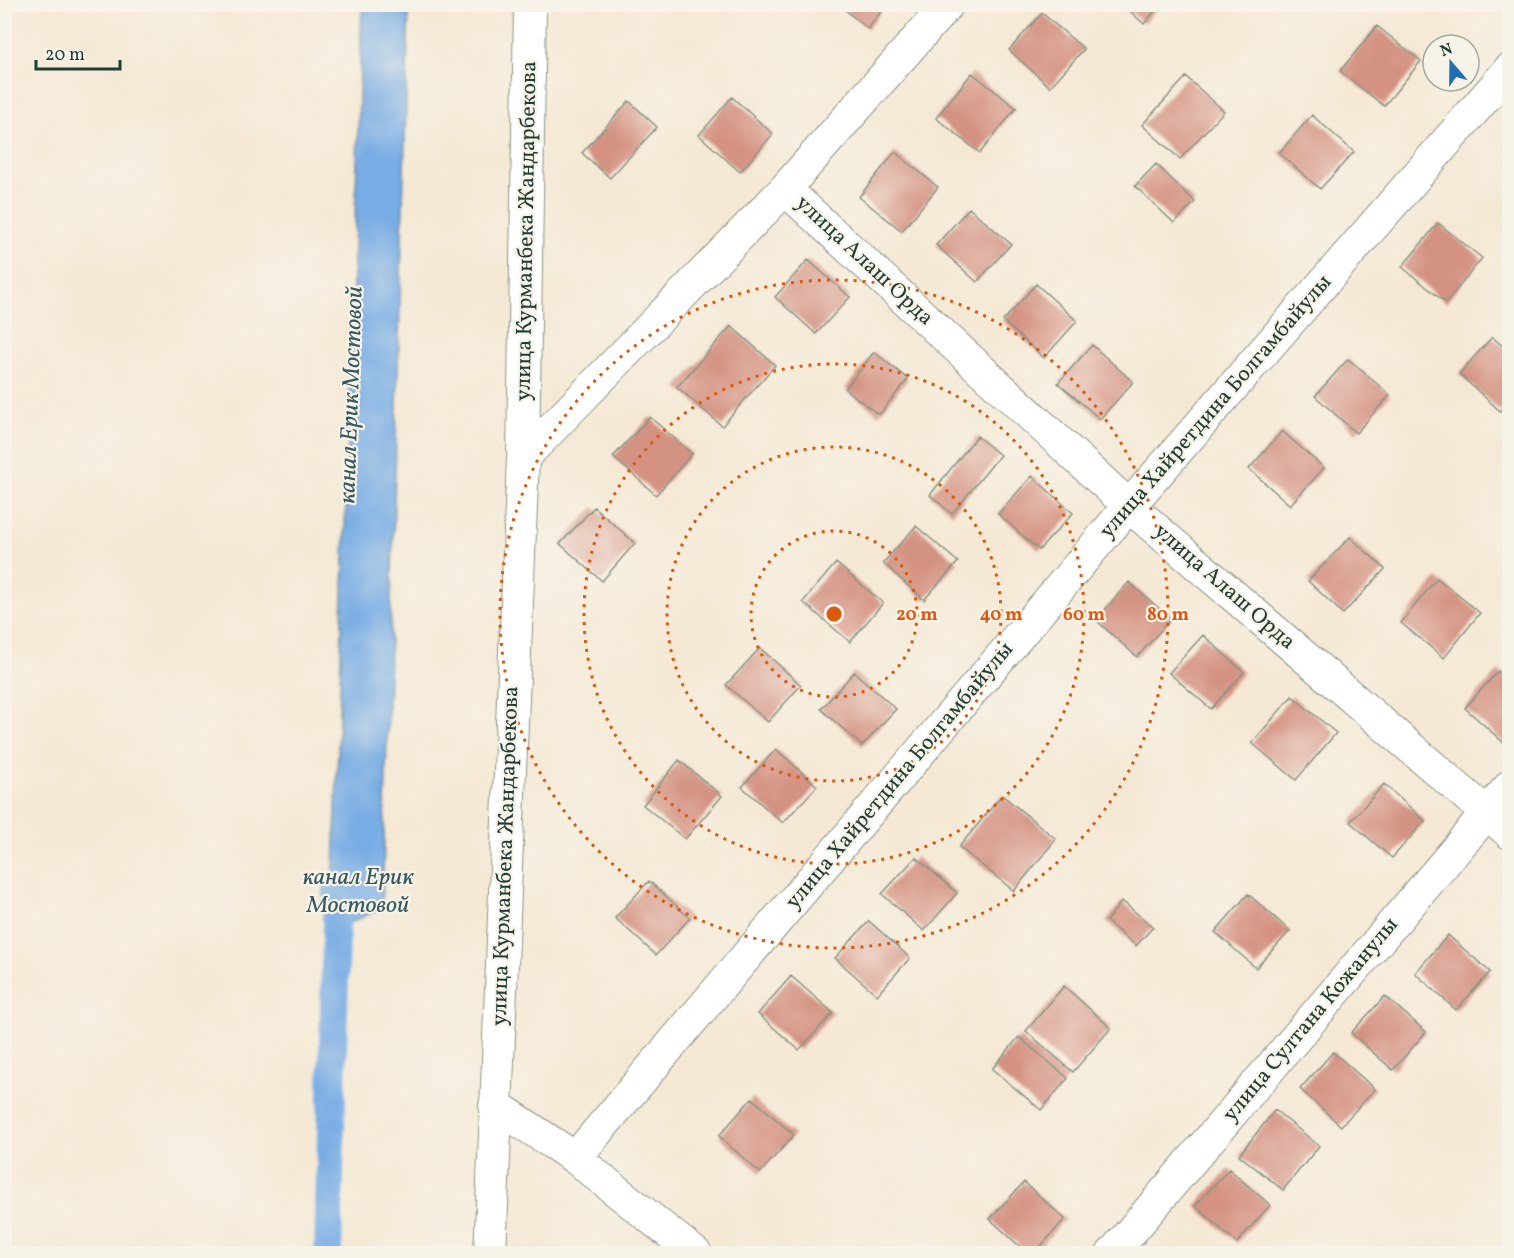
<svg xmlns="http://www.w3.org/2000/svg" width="1514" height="1258" font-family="Vollkorn,serif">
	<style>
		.water { fill: #77ace4; stroke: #4b748c; stroke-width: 1.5 }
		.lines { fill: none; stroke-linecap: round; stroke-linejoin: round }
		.canal { stroke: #77ace4; stroke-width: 28 }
		.building { fill: #d49282 }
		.street-casing { stroke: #8a9384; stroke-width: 34 }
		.street { stroke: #fff; stroke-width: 32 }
		.ring { fill: none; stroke: #de580e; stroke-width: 3; stroke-dasharray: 3 6 }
		.labels { text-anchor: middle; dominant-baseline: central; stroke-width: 4.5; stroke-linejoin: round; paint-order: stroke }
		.street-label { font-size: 22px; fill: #1f3d34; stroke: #f7f3e8 }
		.water-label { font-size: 24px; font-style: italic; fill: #355960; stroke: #f7f3e8 }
		.centre { fill: #de580e; stroke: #f7f3e8; stroke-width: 3 }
		.ring-label { font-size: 18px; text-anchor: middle; font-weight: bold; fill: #de580e; stroke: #f7f3e8; stroke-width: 4.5; stroke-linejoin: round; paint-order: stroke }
	</style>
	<rect width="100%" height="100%" fill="#f7f3e8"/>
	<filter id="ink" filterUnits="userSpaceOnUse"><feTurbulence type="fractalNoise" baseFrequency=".0167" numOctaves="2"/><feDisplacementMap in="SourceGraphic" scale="12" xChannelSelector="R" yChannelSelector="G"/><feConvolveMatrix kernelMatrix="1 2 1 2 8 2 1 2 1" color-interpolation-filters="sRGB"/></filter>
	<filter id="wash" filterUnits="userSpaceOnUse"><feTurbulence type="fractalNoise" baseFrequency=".008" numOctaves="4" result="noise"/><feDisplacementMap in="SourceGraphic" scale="24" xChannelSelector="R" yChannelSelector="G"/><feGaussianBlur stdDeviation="1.35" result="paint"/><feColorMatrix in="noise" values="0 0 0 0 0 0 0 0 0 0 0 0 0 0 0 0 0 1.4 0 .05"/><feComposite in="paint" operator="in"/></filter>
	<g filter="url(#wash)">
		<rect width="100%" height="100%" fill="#f5e9d5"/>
		<!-- water -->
		<path class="water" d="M362,5H409L382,909L332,930Z"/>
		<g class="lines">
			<!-- canal -->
			<path class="canal" d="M328,1254L337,888"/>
		</g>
		<g id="blocks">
			<!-- building -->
			<path class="building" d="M838,4H887L868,29Z
				M1122,4H1161L1144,24Z
				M1042,13L1084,49L1050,87L1009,50Z
				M1377,26L1421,61L1384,106L1340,71Z
				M972,73L1016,108L980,153L936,118Z
				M1186,77L1224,111L1180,159L1142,125Z
				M732,97L773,134L740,172L699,135Z
				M629,101L657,127L610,178L582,153Z
				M1312,115L1354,152L1320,189L1279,153Z
				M895,152L938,187L902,231L859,197Z
				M1156,164L1195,202L1174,223L1135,186Z
				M969,208L1011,244L977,282L936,245Z
				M1438,223L1482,258L1446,303L1402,267Z
				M808,260L850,297L816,334L775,297Z
				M1036,284L1077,321L1044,358L1003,321Z
				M731,326L775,365L722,426L677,387Z
				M1492,337L1510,352V401L1500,411L1459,374Z
				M1092,345L1133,382L1100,419L1058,383Z
				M874,352L908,379L879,415L845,389Z
				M1348,359L1390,395L1356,433L1315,396Z
				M650,417L692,454L656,495L613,457Z
				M1282,431L1324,468L1290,505L1249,469Z
				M977,436L1000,455L952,514L930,495Z
				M1032,476L1073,513L1039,550L998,514Z
				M594,507L635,543L602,581L560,544Z
				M916,526L958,562L924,600L883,563Z
				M1350,537L1385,569L1343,614L1308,581Z
				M836,563L883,603L850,642L803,602Z
				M1437,578L1480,613L1444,658L1401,623Z
				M1129,582L1171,619L1137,657L1096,620Z
				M1203,635L1244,672L1211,709L1169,673Z
				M760,648L801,685L768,722L726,685Z
				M1498,671L1510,681V741L1506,745L1465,708Z
				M854,672L896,709L862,746L821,709Z
				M1292,696L1336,733L1296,780L1252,743Z
				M776,749L817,786L783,823L742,787Z
				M679,760L722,796L685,839L643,805Z
				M1384,784L1425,821L1392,858L1350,822Z
				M1002,795L1056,839L1014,891L959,847Z
				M916,857L957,893L924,931L882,894Z
				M649,881L690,918L656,955L615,918Z
				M1248,894L1290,931L1256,968L1215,932Z
				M1122,901L1153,927L1136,946L1106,921Z
				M869,921L910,958L877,995L835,958Z
				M1448,935L1490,972L1456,1010L1415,973Z
				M791,976L833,1013L799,1050L758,1014Z
				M1064,986L1111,1028L1073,1072L1026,1031Z
				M1385,996L1426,1032L1393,1070L1351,1033Z
				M1019,1037L1068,1078L1041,1110L992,1069Z
				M1333,1052L1375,1089L1341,1126L1300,1089Z
				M752,1098L794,1135L760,1173L719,1136Z
				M1275,1110L1319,1146L1283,1190L1239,1155Z
				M1229,1169L1270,1205L1237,1243L1195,1206Z
				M1024,1182L1065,1219L1034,1254H1028L990,1219Z"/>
		</g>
	</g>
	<g filter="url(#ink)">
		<use href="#blocks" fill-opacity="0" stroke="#8a9384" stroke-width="1.5"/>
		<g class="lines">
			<!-- street casing -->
			<g class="street-casing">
				<path id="street" d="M785,189L1129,506L1510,833
					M523,458L785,189L948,4
					M495,1105L575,1158L696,1254
					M575,1158L1129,506L1510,69
					M490,1254L523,458L530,4
					M1112,1254L1510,786"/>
			</g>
			<!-- street -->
			<use href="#street" class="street"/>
		</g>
	</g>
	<!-- distance rings -->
	<g class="ring">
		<circle cx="834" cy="614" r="83"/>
		<circle cx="834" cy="614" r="167"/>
		<circle cx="834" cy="614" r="250"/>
		<circle cx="834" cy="614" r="334"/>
	</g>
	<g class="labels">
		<!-- street labels -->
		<g class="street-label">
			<text transform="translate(527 231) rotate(-89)">улица Курманбека Жандарбекова</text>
			<text transform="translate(864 261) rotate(43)">улица Алаш Орда</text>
			<text transform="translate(1216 407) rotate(-49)">улица Хайретдина Болгамбайулы</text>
			<text transform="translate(1224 587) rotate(41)">улица Алаш Орда</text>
			<text transform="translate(900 776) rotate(-50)">улица Хайретдина Болгамбайулы</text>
			<text transform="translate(506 856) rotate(-88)">улица Курманбека Жандарбекова</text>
			<text transform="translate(1311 1020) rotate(-50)">улица Султана Кожанулы</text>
		</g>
		<!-- water labels -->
		<g class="water-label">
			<text transform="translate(352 395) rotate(-88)">канал Ерик Мостовой</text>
			<text x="358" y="878">канал Ерик<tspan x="358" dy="28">Мостовой</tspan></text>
		</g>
	</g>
	<circle cx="834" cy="614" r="9" class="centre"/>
	<g class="ring-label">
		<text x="917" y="620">20 m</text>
		<text x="1001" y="620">40 m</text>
		<text x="1084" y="620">60 m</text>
		<text x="1168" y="620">80 m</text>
	</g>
	<!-- margin -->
	<rect width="1514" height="1258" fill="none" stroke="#f7f3e8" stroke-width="24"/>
	<!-- north arrow -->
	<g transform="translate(1451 63) rotate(340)"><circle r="28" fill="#f7f3e8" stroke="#a1aaa0" stroke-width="1.5"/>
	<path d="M0-4.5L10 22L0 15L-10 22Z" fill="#1f6fb2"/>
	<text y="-9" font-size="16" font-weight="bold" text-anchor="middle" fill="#1f3d34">N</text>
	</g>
	<!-- scale -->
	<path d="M36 60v9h84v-9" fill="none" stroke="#1f3d34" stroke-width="3"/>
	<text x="45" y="60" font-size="18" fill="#1f3d34" stroke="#f7f3e8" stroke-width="4.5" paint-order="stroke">20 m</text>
</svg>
